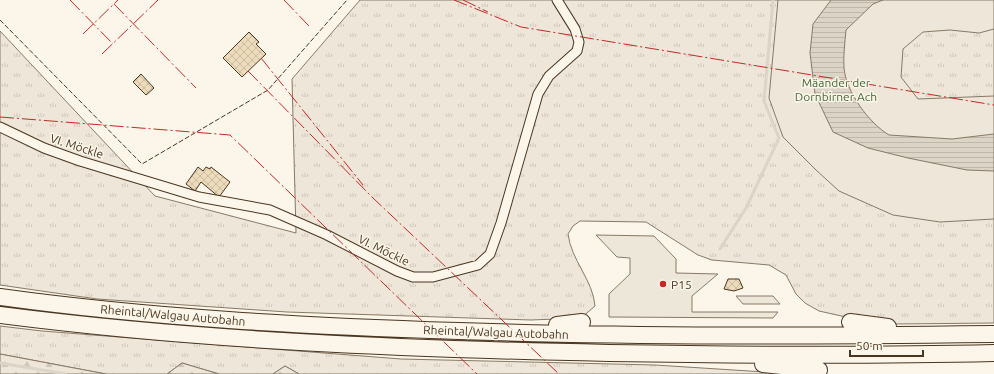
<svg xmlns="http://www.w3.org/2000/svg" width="994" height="374" font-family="Ubuntu,sans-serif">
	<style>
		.grass { fill: url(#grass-tufts); stroke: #887966 }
		.forest { fill: url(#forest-firs); stroke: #887966 }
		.park { fill: #ede6d9; stroke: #887966 }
		.parking { fill: #ede7d9; stroke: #887966 }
		.water { fill: url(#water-rules); stroke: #887966 }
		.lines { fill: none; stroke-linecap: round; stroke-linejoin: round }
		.stream { stroke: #dcd4c6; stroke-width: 3 }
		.building { fill: url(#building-cross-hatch); stroke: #4a3520 }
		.street-casing { stroke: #4a3520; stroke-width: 11 }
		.highway-casing { stroke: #4a3520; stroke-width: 18 }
		.street { stroke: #fbf6e9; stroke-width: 9 }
		.highway { stroke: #fbf6e9; stroke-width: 16 }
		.fence { stroke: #4a3520; stroke-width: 1; stroke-dasharray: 5 2; stroke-linecap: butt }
		.power { stroke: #c62828; stroke-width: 1; stroke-dasharray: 14 3 2 3; stroke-linecap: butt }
		.poi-dot { fill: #c62828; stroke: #fbf6e9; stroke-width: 1.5 }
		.labels { text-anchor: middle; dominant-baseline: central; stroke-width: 3; stroke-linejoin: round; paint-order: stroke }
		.park-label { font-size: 12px; fill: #436837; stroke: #fbf6e9 }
		.street-label { font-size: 12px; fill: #4a3520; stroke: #fbf6e9 }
		.poi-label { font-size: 12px; fill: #4a3520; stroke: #fbf6e9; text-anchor: start }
	</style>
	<defs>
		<pattern id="grass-tufts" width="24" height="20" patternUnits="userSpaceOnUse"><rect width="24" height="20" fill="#ede6d9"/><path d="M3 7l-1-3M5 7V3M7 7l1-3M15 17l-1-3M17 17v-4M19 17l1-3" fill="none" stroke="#cdc6ba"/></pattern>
		<pattern id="forest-firs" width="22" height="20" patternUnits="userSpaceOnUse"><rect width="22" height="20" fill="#ede6d9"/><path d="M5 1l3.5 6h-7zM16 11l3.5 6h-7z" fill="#cdc6ba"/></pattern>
		<pattern id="water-rules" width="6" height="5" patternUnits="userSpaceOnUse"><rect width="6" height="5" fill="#dcd4c6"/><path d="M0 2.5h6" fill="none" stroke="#beb7aa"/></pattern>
		<pattern id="building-cross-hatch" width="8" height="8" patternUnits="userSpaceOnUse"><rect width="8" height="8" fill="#ecdcbc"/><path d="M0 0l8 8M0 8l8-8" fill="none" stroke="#ccbda1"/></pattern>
	</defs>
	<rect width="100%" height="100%" fill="#fbf6e9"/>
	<!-- grass -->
	<path class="grass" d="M360,0H994V323L895,324L846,317L819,311L805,303L796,294L786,275L769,265L712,260L698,255L646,222L580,221L573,226L568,234C571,260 593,280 595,306L581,318L531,320L287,312L97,299L0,285V31L155,196L296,233L292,79Z
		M0,326L42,331L401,359L655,365L796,374H299L285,366L273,374H219L182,363L167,374H106L0,354Z"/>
	<!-- forest -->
	<path class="forest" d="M0,354L106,374H0Z
		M182,363L219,374H167Z
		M285,366L299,374H273Z"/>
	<!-- park -->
	<path class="park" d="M778,0H994V29L979,33L950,30L923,32L903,49L901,77L918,99L994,96V219L940,222L893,215L839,191L816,170L783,137L769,98Z"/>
	<!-- parking -->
	<path class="parking" d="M596,235L654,236L676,259V273L718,274L692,296V312H778L773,318L609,317V294L630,274V258L617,257Z
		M736,296H773L780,304H743Z"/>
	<!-- water -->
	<path class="water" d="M831,0H883L873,4L846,30C845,42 843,56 844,68C846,92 869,123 889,135L952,139L994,134V171L967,170L908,158L868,148L833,132L815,94L810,53L813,24Z"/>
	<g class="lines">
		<!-- stream -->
		<path class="stream" d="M720,249L746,208L779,138L764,101L773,0
			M0,363L66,374"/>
	</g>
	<!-- building -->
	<path class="building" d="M249,32L259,42L256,44L266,54L242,77L223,58Z
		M141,74L154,88L146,95L133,82Z
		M198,167L203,171L206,167L210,169L211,167L230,182L219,197L201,182L195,191L186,184Z
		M728,279H739L743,288L734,291L724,289Z"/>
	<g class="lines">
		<!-- street casing -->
		<g class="street-casing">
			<path id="street" d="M0,127L44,148L80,161L199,197L270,210L327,235L397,271L413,277H433L478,265L490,254L501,223L538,94L549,76L577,51L579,42L575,29L557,0"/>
		</g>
		<!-- highway casing -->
		<g class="highway-casing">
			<path id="highway" d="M0,297C152,318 305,326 459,331C637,337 815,336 994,334
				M0,315C202,341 405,349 609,353C737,355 866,356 994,353
				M850,322L888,327
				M557,325L582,322
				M763,364L819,370"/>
		</g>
		<!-- street -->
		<use href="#street" class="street"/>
		<!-- highway -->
		<use href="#highway" class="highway"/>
		<!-- fence -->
		<path class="fence" d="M0,20L142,164L268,90L347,0"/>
		<!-- power -->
		<path class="power" d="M70,0L113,44
			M284,0L309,26
			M454,0L521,27L994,105
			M463,0L488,12
			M114,4L196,88
			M83,34L118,0
			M102,54L158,0
			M261,58L363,185
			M248,71L373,198L559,374
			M0,117L230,135L477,374"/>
	</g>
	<!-- markers -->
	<circle class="poi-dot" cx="663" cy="284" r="4"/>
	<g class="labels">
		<!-- park labels -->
		<g class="park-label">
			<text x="836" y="82">Mäander der<tspan x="836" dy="14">Dornbirner Ach</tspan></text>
		</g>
		<!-- street labels -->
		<g class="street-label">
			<text transform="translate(77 146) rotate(18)">VI. Möckle</text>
			<text transform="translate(384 250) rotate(26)">VI. Möckle</text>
			<text transform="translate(173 315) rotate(5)">Rheintal/Walgau Autobahn</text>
			<text transform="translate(496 332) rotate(2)">Rheintal/Walgau Autobahn</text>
		</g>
		<!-- poi labels -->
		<g class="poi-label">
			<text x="671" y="284">P15</text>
		</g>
	</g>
	<!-- scale -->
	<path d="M850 350v6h73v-6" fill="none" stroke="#4a3520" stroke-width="2"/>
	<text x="856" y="350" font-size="12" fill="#4a3520" stroke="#fbf6e9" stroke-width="3" paint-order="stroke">50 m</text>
</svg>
